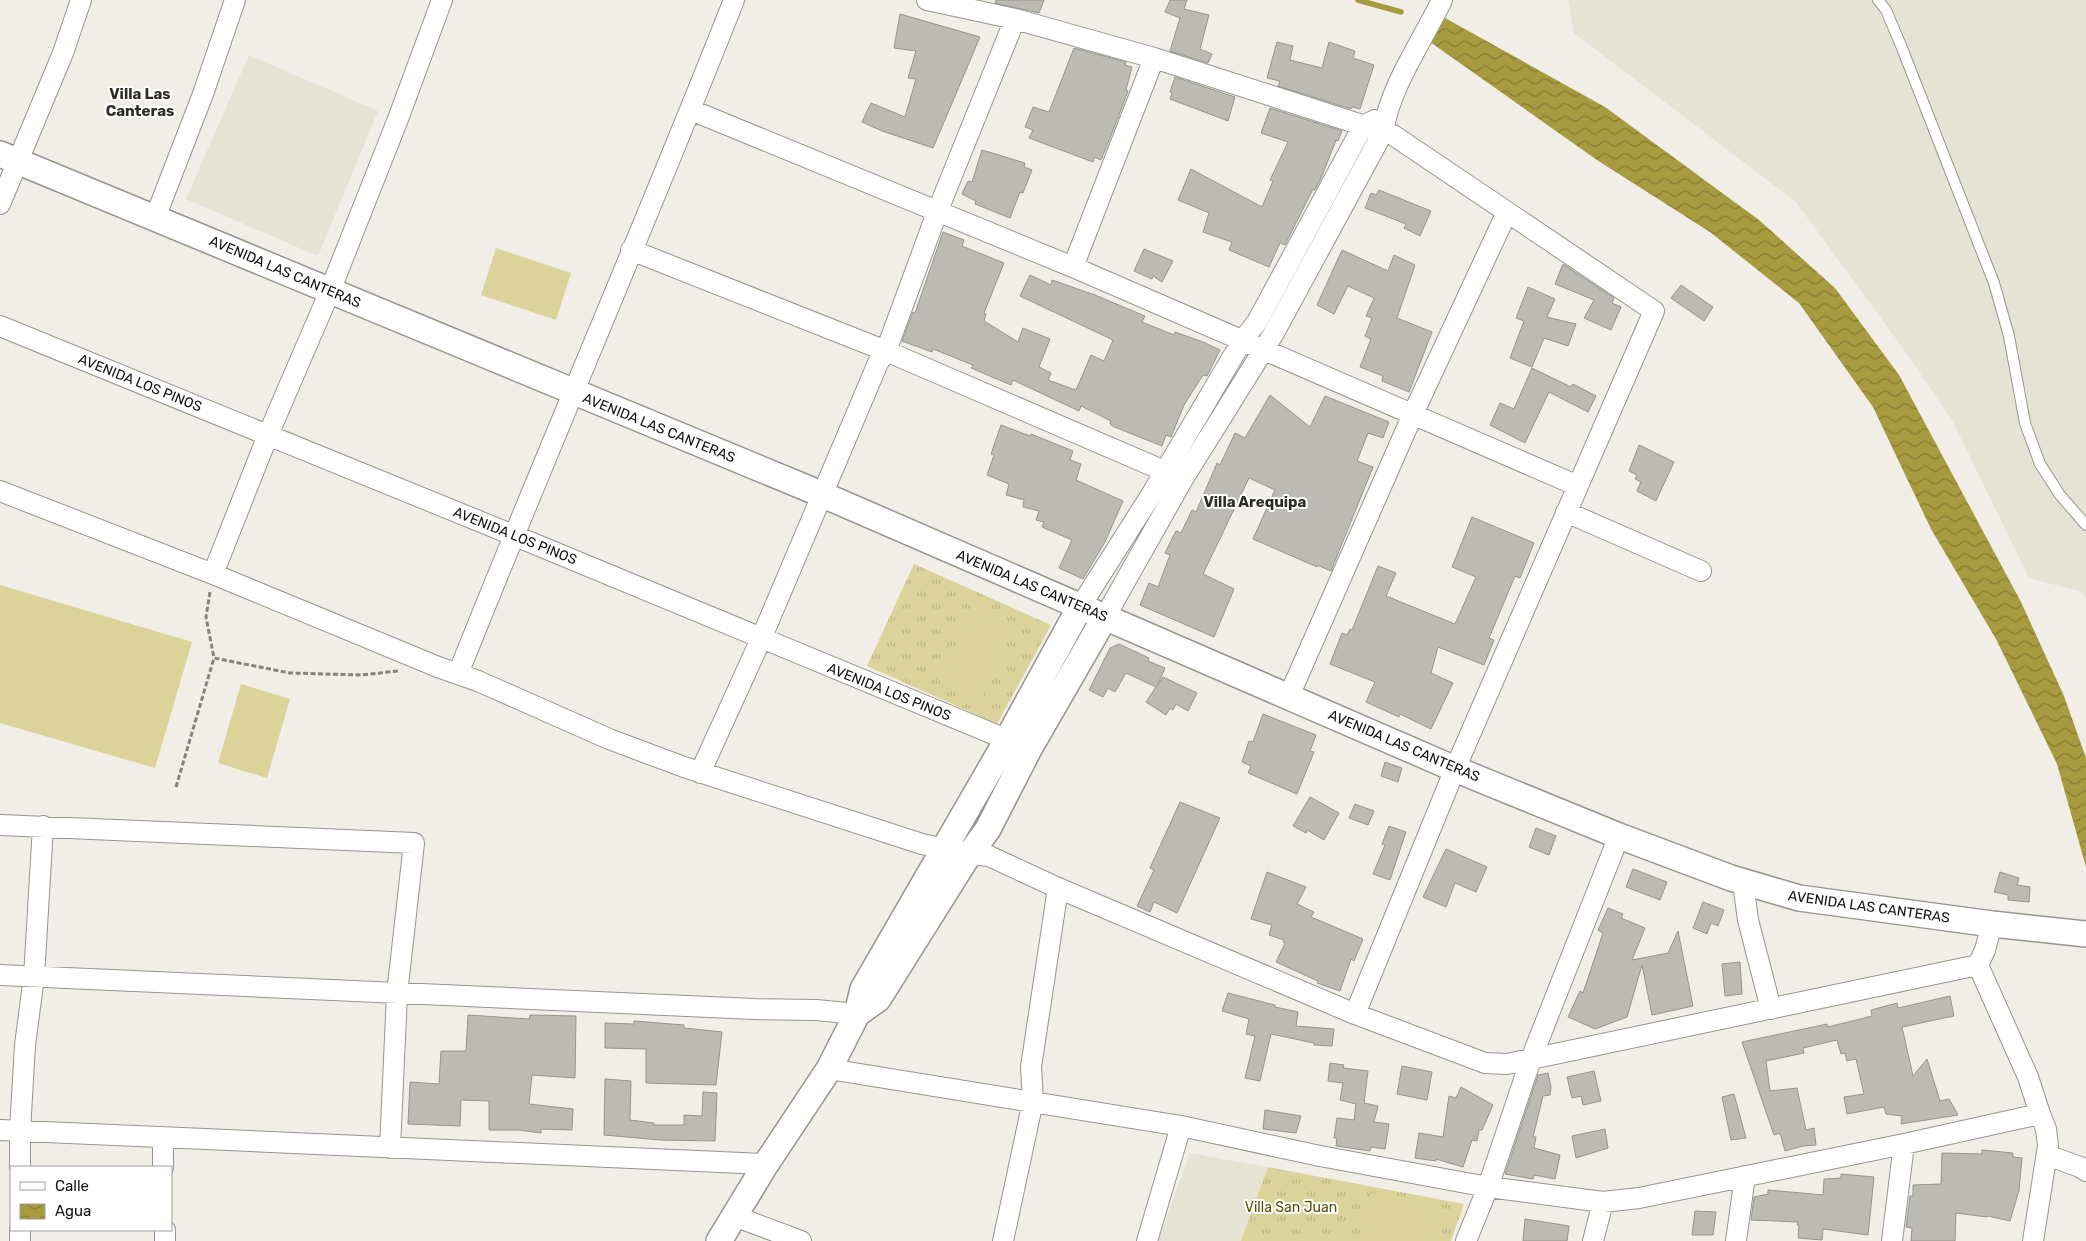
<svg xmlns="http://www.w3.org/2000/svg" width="2086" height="1241" font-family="Rubik,sans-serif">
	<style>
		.built { fill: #e5e3d3 }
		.grass { fill: url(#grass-tufts) }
		.garden { fill: #dbd39a }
		.water { fill: url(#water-waves) }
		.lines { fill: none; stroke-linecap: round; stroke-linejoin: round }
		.stream { stroke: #a89a3f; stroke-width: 5.5 }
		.building { fill: #bcbbb3; stroke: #96958d }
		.service-casing { stroke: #96958d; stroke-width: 12 }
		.minor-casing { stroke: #96958d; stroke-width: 22 }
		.tertiary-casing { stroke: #96958d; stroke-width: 28 }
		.path { stroke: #84837d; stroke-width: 3; stroke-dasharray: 5 2.5; stroke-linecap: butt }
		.service { stroke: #fff; stroke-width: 10 }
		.minor { stroke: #fff; stroke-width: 20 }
		.tertiary { stroke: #fff; stroke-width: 25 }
		.labels { text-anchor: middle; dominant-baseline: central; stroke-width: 4; stroke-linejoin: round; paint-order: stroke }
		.street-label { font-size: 14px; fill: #10100d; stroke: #fff }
		.park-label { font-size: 14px; fill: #584e05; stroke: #fff }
		.neighbourhood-label { font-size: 15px; font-weight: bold; fill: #2c2b25; stroke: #fff }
	</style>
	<defs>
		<pattern id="grass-tufts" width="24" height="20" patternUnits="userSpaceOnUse" patternTransform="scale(1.25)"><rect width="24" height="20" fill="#dbd39a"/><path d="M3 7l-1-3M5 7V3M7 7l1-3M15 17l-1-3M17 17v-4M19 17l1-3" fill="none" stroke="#bbb484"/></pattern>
		<pattern id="water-waves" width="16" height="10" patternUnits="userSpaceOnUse" patternTransform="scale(1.25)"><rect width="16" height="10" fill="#a89a3f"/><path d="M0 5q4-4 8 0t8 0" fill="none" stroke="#877c33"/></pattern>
	</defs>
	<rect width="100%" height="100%" fill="#f0eee6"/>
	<!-- built -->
	<path class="built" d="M1568,0H2086V600L2082,592L2029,578L1953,422L1905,351L1796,202L1574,33Z
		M249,55L378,111L318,256L186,199Z
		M1190,1153L1268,1167L1241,1241H1158Z"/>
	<!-- grass -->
	<path class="grass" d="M914,564L1051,625L997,724L867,666Z
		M1268,1167L1464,1204L1451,1241H1241Z"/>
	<!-- garden -->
	<path class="garden" d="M496,248L571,273L556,320L481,295Z
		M0,585L192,642L155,768L0,723Z
		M971,611L1012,629L981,702L939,684Z
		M241,684L290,699L267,778L218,763Z
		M1371,1193L1439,1206L1432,1241H1362Z"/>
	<!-- water -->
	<path class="water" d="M1436,13L1605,107L1759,220L1835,288L1899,375L2021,602L2064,696L2086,758V867L2057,764L1996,639L1931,529L1873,407L1799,303L1710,232L1597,160L1423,37Z"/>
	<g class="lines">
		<!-- stream -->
		<path class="stream" d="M1358,0L1401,12"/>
	</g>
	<!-- building -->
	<path class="building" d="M996,0H1044L1039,13L995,3Z
		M1170,0H1187L1184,9L1209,15L1200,49L1212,54L1208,63L1170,51L1180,18L1165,12Z
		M900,14L980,37L933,148L882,131L862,122L871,103L905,117L916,79L908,78L916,51L894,48Z
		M1277,42L1293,46L1290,60L1322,68L1329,42L1355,51L1353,58L1374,65L1360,109L1352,107L1351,109L1278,86L1280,81L1267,78Z
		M1074,48L1126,62L1125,65L1132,67L1126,90L1128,91L1114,128L1101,160L1094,157L1093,162L1029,138L1033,130L1025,127L1033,107L1049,112Z
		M1175,77L1235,97L1228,121L1170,99L1172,93L1170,92Z
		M1270,108L1342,131L1338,141L1336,140L1322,176L1315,190L1313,189L1285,245L1280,243L1269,267L1229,250L1232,242L1203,232L1209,213L1178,200L1191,169L1262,207L1273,181L1270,180L1288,142L1261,133Z
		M982,150L1025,163L1024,167L1032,170L1023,193L1020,192L1010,218L975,204L976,201L962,194L968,181L972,182Z
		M1379,190L1431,211L1420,236L1404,228L1406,224L1365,208L1371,193L1376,195Z
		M943,232L964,240L962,246L1004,263L984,313L986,314L984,321L1018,342L1023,328L1050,339L1039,367L1051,373L1048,380L1076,390L1091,355L1104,361L1113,340L1020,296L1030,275L1051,285L1052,280L1095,295L1145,316L1142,322L1174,335L1175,332L1203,342L1220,350L1207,376L1203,375L1184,405L1171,437L1166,435L1162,446L1112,426L1110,424L1111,421L1081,406L1079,411L1013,380L1011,385L971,368L973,365L933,349L932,352L902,341L913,312L915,313Z
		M1144,249L1173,261L1162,282L1153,276L1152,279L1134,271Z
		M1342,250L1388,271L1394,255L1415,265L1397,318L1432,332L1409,392L1382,381L1383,376L1360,367L1371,339L1365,336L1372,318L1366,316L1374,298L1348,286L1334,314L1317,305Z
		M1563,264L1614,298L1612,303L1621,307L1611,330L1584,318L1594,300L1555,284Z
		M1681,285L1713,307L1704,321L1671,298Z
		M1528,287L1555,299L1547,317L1576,324L1568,346L1544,338L1532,367L1510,358L1524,321L1516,318Z
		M1532,368L1571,387L1573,384L1596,396L1588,412L1549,392L1525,443L1490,425L1500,403L1514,409Z
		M1270,395L1310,427L1325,396L1389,422L1383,438L1368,433L1357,461L1373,467L1331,571L1317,565V567L1253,539L1275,490L1249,478L1203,574L1234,589L1214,637L1140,605L1149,583L1158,587L1170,555L1165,553L1176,531L1181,533L1192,510L1196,512L1217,463L1220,465L1235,433L1245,438Z
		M1001,425L1030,436L1031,434L1073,451L1070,460L1081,464L1076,480L1123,501L1105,542L1083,579L1059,568L1072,540L1042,527L1044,522L1036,520L1039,511L1023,507L1024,500L1006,495L1009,484L987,475L994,455L991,454Z
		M1639,445L1674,462L1656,501L1637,491L1641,482L1635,479L1637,475L1629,471Z
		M1472,517L1534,543L1520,578L1515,576L1489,638L1494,640L1484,665L1438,647L1431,673L1453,683L1431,729L1400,714L1399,717L1366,702L1375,682L1330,664L1342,633L1347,635L1350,629L1352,630L1378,566L1396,573L1386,596L1455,624L1476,577L1452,567Z
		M1119,644L1149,658L1148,661L1165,668L1157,686L1163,677L1197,693L1188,711L1176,704L1173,710L1170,708L1166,715L1146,702L1156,687L1126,673L1115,692L1108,688L1103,697L1089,690L1110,648Z
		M1263,714L1316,735L1310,751L1314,752L1297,794L1248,773L1251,766L1242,762L1249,741L1253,742Z
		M1385,762L1402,768L1398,782L1381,776Z
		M1310,797L1339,813L1324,840L1307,830L1306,833L1293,826Z
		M1180,802L1220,818L1177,913L1154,902L1150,912L1137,906L1154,870L1150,868Z
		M1355,804L1374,811L1368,825L1349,818Z
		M1389,826L1406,832L1390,880L1373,874L1385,845L1382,844Z
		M1536,828L1556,836L1549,855L1529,847Z
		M1446,849L1487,867L1476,892L1455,883L1446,907L1423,897Z
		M1633,869L1667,882L1660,900L1626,887Z
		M1267,872L1306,887L1297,904L1314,912L1311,917L1363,939L1354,961L1351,959L1340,991L1317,983L1318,981L1276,962L1285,943L1283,942L1284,940L1269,935L1272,925L1251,919Z
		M2000,872L2019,878L2017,885L2030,887L2029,902L2008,900V895L1994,892Z
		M1703,902L1724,910L1718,926L1711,923L1707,934L1693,928Z
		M1608,908L1623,914L1621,918L1645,928L1632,960L1668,953L1678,931L1693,1006L1652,1015L1642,965L1627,1017L1595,1029L1568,1017L1580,991L1583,993L1603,933L1598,930Z
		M1740,962L1742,994L1725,996L1722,964Z
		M1228,993L1275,1005V1007L1298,1012L1296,1026L1334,1029L1332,1046L1314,1045V1043L1271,1034L1260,1081L1245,1078L1255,1036L1246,1034L1249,1019L1222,1011Z
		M1950,996L1954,1016L1902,1027L1913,1076L1927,1059L1940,1101L1949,1099L1958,1115L1901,1124L1902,1116L1886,1114L1884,1107L1847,1114L1844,1097L1864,1094L1856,1059L1847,1061L1845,1053L1841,1054L1837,1040L1803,1048L1804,1053L1766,1061L1770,1091L1797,1088L1806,1130L1814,1128L1816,1145L1803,1146L1785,1151L1780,1133L1774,1135L1742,1042L1827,1024L1828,1027L1872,1016L1871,1010L1897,1003L1898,1008Z
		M468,1015L529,1019L530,1015L576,1016L575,1078L532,1075L529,1104L573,1109L572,1130L541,1129V1133L518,1130H489V1101L461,1100L460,1126L408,1124L410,1082L439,1084L441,1051H466Z
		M634,1021L684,1025V1028L722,1032L716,1085L646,1083V1049L605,1048V1023L634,1024Z
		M1330,1063L1344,1065L1343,1068L1368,1071L1364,1103L1378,1106L1374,1122L1389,1124L1385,1149L1371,1147L1370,1151L1336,1146L1337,1138H1334L1337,1118L1354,1120L1356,1104L1340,1100L1343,1083L1328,1081Z
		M1402,1066L1432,1072L1427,1100L1397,1094Z
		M1594,1071L1601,1101L1583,1105L1581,1096L1572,1098L1567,1077Z
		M1548,1073L1551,1087L1550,1095L1543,1096L1533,1137H1536L1534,1148L1560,1155L1555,1179L1534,1175L1533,1179L1505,1174L1538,1075Z
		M605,1079L631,1081L630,1120L654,1123V1125H684V1115L702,1116L703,1092L717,1093L715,1141L660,1140L604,1135Z
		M1461,1087L1493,1105L1482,1130H1479L1477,1141L1472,1140L1463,1167L1436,1159V1161L1415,1158L1419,1133L1443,1137L1449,1096L1456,1098Z
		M1734,1094L1746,1138L1731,1140L1722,1097Z
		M1265,1110L1301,1116L1296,1133L1263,1129Z
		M1605,1129L1608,1148L1576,1158L1572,1136Z
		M1982,1150L2013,1153V1157L2022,1158L2019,1190L2010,1221L1988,1216L1987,1217L1956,1213L1955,1241H1911L1912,1228L1906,1227L1910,1196H1913V1185L1941,1184L1942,1153L1982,1154Z
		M1841,1174L1874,1177L1868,1235L1823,1229L1822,1240L1798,1238L1799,1225H1797L1798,1222L1751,1220L1754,1197L1768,1194V1190L1823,1195L1824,1179L1841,1178Z
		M1695,1211L1716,1212L1713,1235H1692Z
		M1525,1219L1569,1226L1567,1241H1523Z"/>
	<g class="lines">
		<!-- service casing -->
		<g class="service-casing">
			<path id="service" d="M1878,0L1886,10L1902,48L1994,283L2009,336L2025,423L2040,464L2060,495L2086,525"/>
		</g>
		<!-- minor casing -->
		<g class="minor-casing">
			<path id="minor" d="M927,0L1015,19L1154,58L1393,135L1654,311L1455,769L1355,1014
				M691,110L1073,267L1578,486
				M0,204L63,53L81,0
				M155,218L203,94L235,0
				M631,250L886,351L1183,479
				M1073,267L1154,58
				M0,326L513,535L1020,745
				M0,491L213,574L438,667L478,681L609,739L684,767L922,844L970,854L989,856L1058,888L1355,1014L1485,1063L1507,1064L1978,965
				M1566,512L1701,571
				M213,574L268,435L330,291L398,119L442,0
				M1080,607L1151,495L1242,341L1257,322L1363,126L1375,120
				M1105,617L1183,479L1274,333L1383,132C1390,86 1422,42 1442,0
				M458,674C548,448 645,226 734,0
				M1289,696L1413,414L1507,212
				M700,773L761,639L878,363L886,351L938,210L1015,19
				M0,825L414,843L397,994L390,1148
				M1743,883L1748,920L1771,1009
				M1992,924L1985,950L1978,965L2028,1077L2040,1114L2046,1129L2048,1146L2033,1241
				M0,975L754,1009L816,1010L857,1014
				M829,1069L1181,1126L1320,1156L1488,1187L1603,1202L1639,1198L1904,1144L2040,1114
				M0,1130L766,1164
				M163,1138V1167
				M2047,1155L2080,1167L2086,1171
				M20,1167V1131L25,1045L34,977L43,826
				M734,1216L801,1241
				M20,1230V1241
				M165,1230V1241
				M1003,1241L1033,1101L1031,1067L1058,888
				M1147,1241L1181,1126
				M1466,1241L1488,1187L1531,1059L1619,836
				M1593,1241L1603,1202
				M1736,1241L1745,1176
				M1892,1241L1904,1144"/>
		</g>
		<!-- tertiary casing -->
		<g class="tertiary-casing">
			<path id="tertiary" d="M0,154L821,494L1455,769L1619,836L1731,878L1799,898L1992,924L2086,934
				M857,1014L878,999L964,862L988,829L1029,749L1105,617
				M719,1241L766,1164L829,1069L857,1014L863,989L1007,740L1080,607"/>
		</g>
		<!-- path -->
		<path class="path" d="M210,592L206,617L214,658
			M176,787L214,658L290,673L361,675L398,671"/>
		<!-- service -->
		<use href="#service" class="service"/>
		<!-- minor -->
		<use href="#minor" class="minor"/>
		<!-- tertiary -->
		<use href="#tertiary" class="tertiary"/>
	</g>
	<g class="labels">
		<!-- street labels -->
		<g class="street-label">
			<text transform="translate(285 272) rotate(23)">AVENIDA LAS CANTERAS</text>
			<text transform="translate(140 383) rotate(22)">AVENIDA LOS PINOS</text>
			<text transform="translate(659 428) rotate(22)">AVENIDA LAS CANTERAS</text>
			<text transform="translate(515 536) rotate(22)">AVENIDA LOS PINOS</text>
			<text transform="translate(1032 586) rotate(23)">AVENIDA LAS CANTERAS</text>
			<text transform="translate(889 692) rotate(22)">AVENIDA LOS PINOS</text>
			<text transform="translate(1404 746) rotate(23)">AVENIDA LAS CANTERAS</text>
			<text transform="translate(1869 907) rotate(8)">AVENIDA LAS CANTERAS</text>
		</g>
		<!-- park labels -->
		<g class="park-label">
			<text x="1291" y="1207">Villa San Juan</text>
		</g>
		<!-- neighbourhood labels -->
		<g class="neighbourhood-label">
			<text x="140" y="94">Villa Las<tspan x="140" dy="17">Canteras</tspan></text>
			<text x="1255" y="502">Villa Arequipa</text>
		</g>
	</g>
	<!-- legend -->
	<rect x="10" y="1166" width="162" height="65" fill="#ffffff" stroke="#9f9f9e"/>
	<rect x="20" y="1182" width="25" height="8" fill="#ffffff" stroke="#9f9f9e"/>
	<text x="55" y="1191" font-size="15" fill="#10100d">Calle</text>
	<rect x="20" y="1204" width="25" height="15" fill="url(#water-waves)" stroke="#9f9f9e"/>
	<text x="55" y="1216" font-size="15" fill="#10100d">Agua</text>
</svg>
